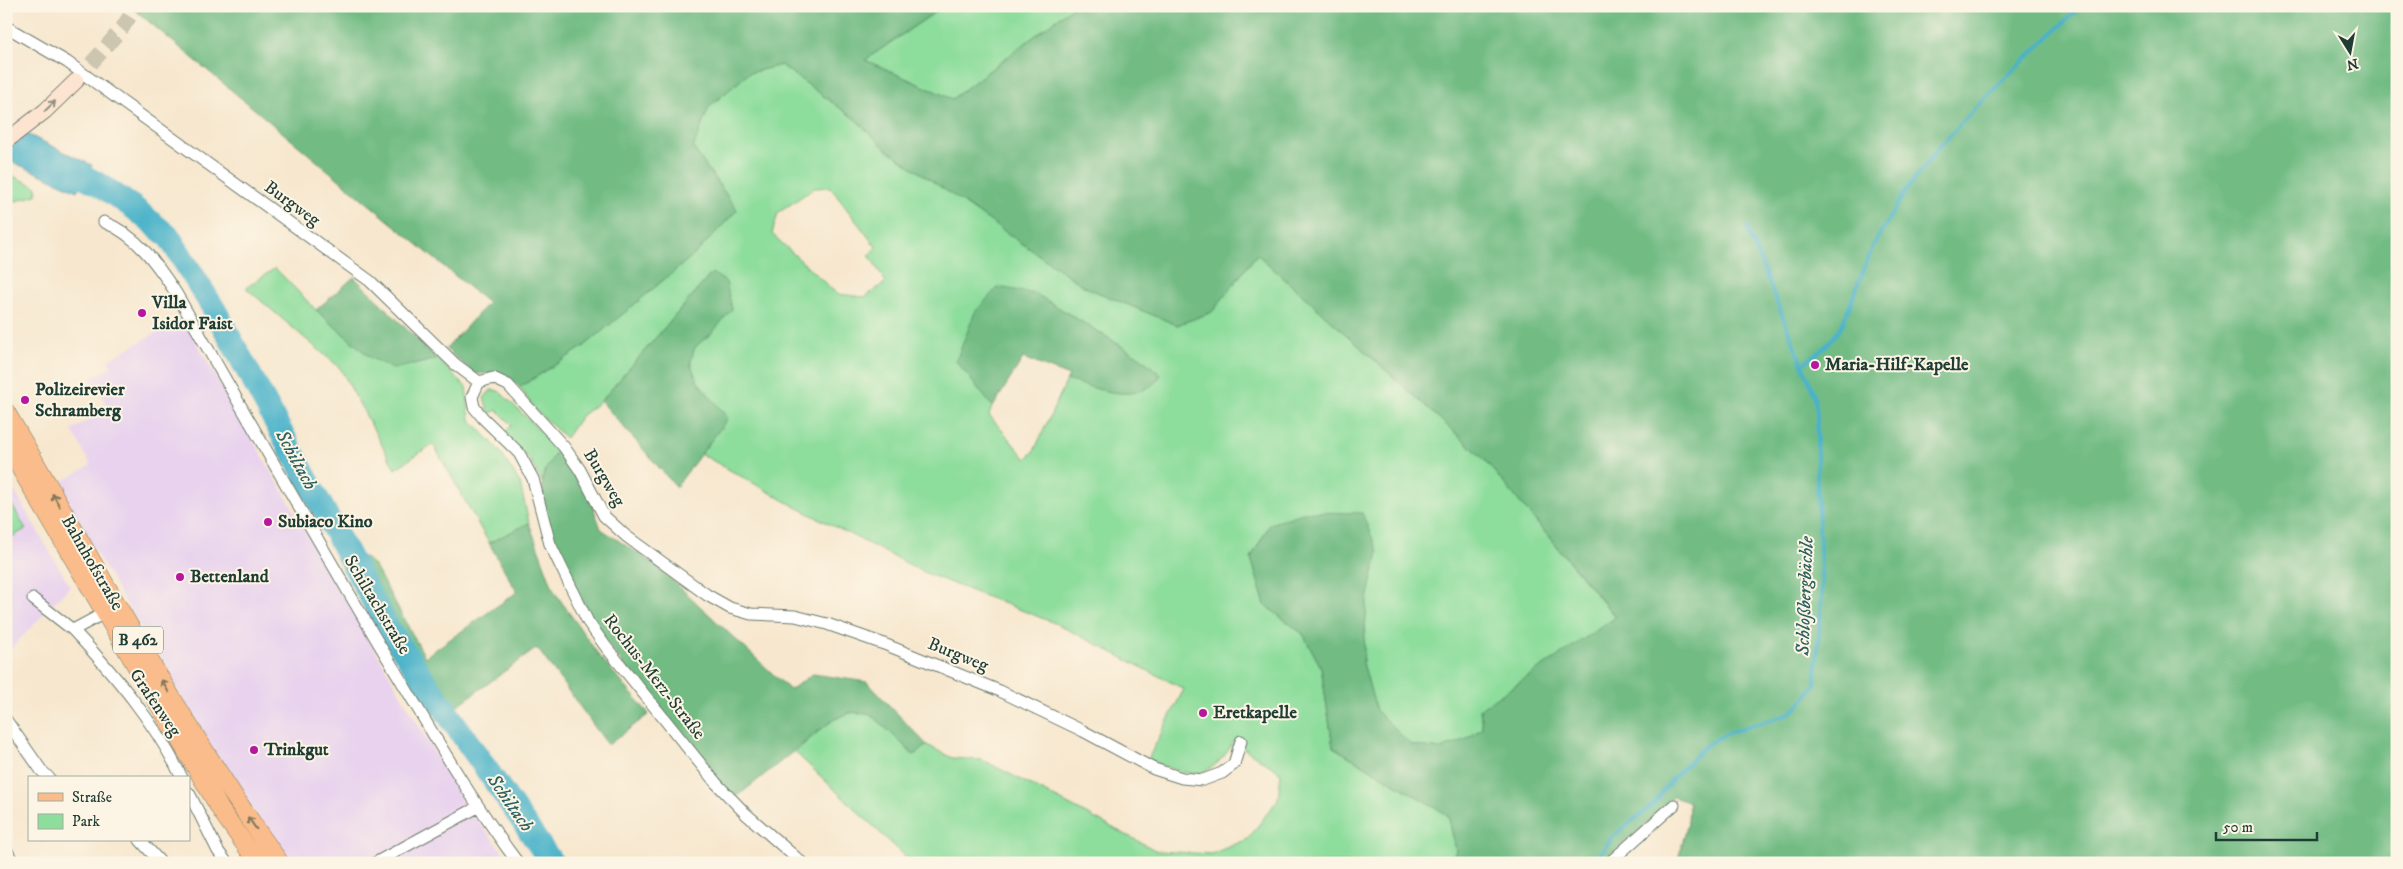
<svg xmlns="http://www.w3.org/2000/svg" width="2403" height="869" font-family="'IM FELL DW Pica',serif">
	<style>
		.built { fill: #e8d2ee }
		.green { fill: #8ddd9c; stroke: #568d68; fill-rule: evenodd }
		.forest { fill: #72bc84; stroke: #487c5c }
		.water { fill: #4ab2c9; stroke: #34787e }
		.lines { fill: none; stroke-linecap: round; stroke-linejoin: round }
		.stream { stroke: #4ab2c9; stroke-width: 4 }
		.river { stroke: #4ab2c9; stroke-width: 24 }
		.secondary-tunnel { stroke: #ccc5af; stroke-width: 15; stroke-dasharray: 15 8; stroke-linecap: butt }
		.minor-casing { stroke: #6b786a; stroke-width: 13 }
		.secondary-casing { stroke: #6b786a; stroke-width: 17 }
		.primary-casing { stroke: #6b786a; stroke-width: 19 }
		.minor { stroke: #fff; stroke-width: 11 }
		.secondary { stroke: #fde4d0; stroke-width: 15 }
		.primary { stroke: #f9bc8a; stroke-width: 18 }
		.oneway { stroke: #8e9082 }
		.oneway2 { stroke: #81765b }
		.poi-dot { fill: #b5179e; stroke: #fcf5e5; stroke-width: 2 }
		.labels { text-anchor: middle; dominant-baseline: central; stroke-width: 4; stroke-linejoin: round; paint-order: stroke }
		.shield { fill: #fcf5e5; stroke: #617469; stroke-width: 1 }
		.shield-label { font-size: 16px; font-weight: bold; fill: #1f3d34 }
		.street-label { font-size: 18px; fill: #1f3d34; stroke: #fcf5e5 }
		.poi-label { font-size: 18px; font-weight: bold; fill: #1f3d34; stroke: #fcf5e5; text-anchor: start }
		.water-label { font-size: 19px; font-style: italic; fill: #2c6061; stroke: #fcf5e5 }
	</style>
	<rect width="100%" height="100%" fill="#fcf5e5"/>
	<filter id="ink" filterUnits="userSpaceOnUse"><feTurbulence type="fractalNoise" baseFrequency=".02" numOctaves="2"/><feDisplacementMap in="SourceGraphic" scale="10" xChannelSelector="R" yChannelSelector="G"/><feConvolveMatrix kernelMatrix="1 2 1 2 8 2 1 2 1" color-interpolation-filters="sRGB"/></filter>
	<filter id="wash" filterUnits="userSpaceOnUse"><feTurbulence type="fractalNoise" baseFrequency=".0096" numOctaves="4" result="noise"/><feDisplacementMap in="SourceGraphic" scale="20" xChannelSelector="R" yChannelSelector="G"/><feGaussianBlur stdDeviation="1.12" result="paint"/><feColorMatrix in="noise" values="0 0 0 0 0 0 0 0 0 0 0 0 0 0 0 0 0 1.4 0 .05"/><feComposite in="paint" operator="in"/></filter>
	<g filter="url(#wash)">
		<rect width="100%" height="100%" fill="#f7e7ce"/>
		<!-- built -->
		<path class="built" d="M182,318L465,805L512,863H288L233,785L56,485L91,465L72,430L109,408L91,378L111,367L108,360Z
			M6,477L70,586L6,654Z"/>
		<!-- green -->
		<path class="green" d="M944,6H1074L952,99L865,60Z
			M781,65L855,119L886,149L1085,287L1177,325L1212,312L1257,254L1482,457L1616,618L1480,709L1482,728L1467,739L1441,749L1411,745L1376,711L1363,663L1367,599L1378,552L1306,512L1270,524L1251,558L1265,605L1303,634L1321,667L1333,747L1448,815L1456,850L1452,863H912L795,752C815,735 842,703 871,715C880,719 905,747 913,755L927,745L952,758L983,760L1157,851L1211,854L1248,839L1278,799L1281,773L1234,742C1208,783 1189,778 1148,759L1184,689L1057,624L928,574L796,507L701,454L727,418C713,400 681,374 694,349C697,343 707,338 712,333V273L601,401L581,416L566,438L535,410L520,387L583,347L696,253L737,210L693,148L709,107L749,73ZM830,187L876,247L869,255L886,282L865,297L837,294L772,234L778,213L814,188ZM1036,294L1141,358L1161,375L1107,391L1067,380L1034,451L1026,459L989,415Z
			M6,173L37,187L36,195L6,204Z
			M275,268L316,310L371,358L414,365L437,359L466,387L470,419L499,450L520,483L529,523L489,543L433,444L395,469L340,368L246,288Z
			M491,390L499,391L558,448L543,477L544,486L531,462L504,433L512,425L497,410L489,414L484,398Z
			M6,495L26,529L6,540Z"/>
		<!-- forest -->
		<path class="forest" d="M130,6H944L865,60L952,99L1074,6H2397V863H1677L1688,822L1689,802L1673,797L1657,815L1601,863H1452L1456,850L1448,815L1333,747L1321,667L1303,634L1265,605L1251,558L1270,524L1306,512L1362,513L1378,552L1367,599L1363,663L1376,710L1411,745L1441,749L1467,739L1482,728L1480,709L1616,617L1482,457L1257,254L1212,312L1177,325L1085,287L886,149L855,119L781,65L749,73L709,107L693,148L737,210L696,253L583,347L520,387C505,376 494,372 475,374L446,349L488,303Z
			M712,273L726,282L732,309L712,333L695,347L690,363L698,382L728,418L676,487L601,401Z
			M354,277L437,359L393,369L371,358L316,310Z
			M998,287L1036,294L1141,358L1161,375C1140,407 1098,389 1067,380L1069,376L1023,358L993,407L956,361L975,312Z
			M558,448L584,482L601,529L657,566L790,690L813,674L867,682L927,745L914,755L872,715L851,712L834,719L734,799C673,725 532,579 543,479C544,469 554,457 558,448Z
			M529,523L554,591L600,657L649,714L608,745L537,648L450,711L393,625L358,560L364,557L374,565L425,657L517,592L489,543Z"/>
		<!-- water -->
		<path class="water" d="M6,124L92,165L77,191L6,159Z"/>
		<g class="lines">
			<!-- stream -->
			<path class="stream" d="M1803,364L1824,348L1841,328L1873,246L1906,190L1940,146L1988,95L2081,6
				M1589,863L1604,850L1612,837L1653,805L1673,778L1707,744L1730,732L1784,716L1797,708L1815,685L1822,594L1817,485V411L1813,391L1746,226"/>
			<!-- river -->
			<path class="river" d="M55,163L99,184L134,208L169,237L214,309L389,630L552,863"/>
		</g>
	</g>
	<g filter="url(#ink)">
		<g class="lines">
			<!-- secondary-tunnel -->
			<path class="secondary-tunnel" d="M76,81L123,27L136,6"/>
			<!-- minor casing -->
			<g class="minor-casing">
				<path id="minor" d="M6,31L10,29L67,62L370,281L455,364L479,382
					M104,222C137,235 157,264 176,293C244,412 312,531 382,649C426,721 467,795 518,863
					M479,382L493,378L508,385L564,447L580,470L604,516L626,536L707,595L730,608L751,614L795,616L827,624L884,644L1000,691L1083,731L1154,769L1182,778L1203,780L1222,773L1234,764L1241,741
					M479,382L472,397L474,407L483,418L519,453L533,479L550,544L588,622L606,647L716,783L746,814L802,863
					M33,599L73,630L110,610
					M73,630C115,675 155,722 182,778
					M6,720L41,770L49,778
					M189,793L218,851L227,863
					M140,840L161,863
					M6,849L13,863
					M375,863L478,807
					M1609,863L1674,805"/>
			</g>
			<!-- secondary casing -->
			<g class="secondary-casing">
				<path id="secondary" d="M6,141L45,111L76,81"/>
			</g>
			<!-- primary casing -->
			<g class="primary-casing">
				<path id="primary" d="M6,412C95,564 177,719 280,863
					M6,444L222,812L258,863"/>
			</g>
			<!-- minor -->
			<use href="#minor" class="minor"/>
			<!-- secondary -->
			<use href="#secondary" class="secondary"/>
			<!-- primary -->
			<use href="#primary" class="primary"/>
		</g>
		<!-- one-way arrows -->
		<defs><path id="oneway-shaft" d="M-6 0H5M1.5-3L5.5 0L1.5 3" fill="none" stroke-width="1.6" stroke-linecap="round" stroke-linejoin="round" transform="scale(1.25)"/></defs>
		<use class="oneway" href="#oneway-shaft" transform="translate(50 106) rotate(-44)"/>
		<g class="oneway2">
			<use href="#oneway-shaft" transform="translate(56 500) rotate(-120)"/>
			<use href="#oneway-shaft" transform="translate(165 686) rotate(-120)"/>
			<use href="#oneway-shaft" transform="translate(252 823) rotate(-125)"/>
		</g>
	</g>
	<!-- markers -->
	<g class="poi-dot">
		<circle cx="142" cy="313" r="5"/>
		<circle cx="1815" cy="365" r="5"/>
		<circle cx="25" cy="400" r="5"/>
		<circle cx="268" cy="522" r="5"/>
		<circle cx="180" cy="577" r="5"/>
		<circle cx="1203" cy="713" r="5"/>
		<circle cx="254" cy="750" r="5"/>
	</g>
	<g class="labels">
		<!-- shield labels -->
		<rect class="shield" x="113" y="626.5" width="50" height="27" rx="4"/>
		<g class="shield-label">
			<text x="138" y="640">B 462</text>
		</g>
		<!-- street labels -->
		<g class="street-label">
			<text transform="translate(292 204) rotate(36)">Burgweg</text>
			<text transform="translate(604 478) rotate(59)">Burgweg</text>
			<text transform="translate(92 563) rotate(60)">Bahnhofstraße</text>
			<text transform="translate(377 605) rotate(59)">Schiltachstraße</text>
			<text transform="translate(958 655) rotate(22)">Burgweg</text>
			<text transform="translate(654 677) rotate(52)">Rochus-Merz-Straße</text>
			<text transform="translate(155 703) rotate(56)">Grafenweg</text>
		</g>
		<!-- poi labels -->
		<g class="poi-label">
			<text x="152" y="303">Villa<tspan x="152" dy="21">Isidor Faist</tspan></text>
			<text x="1825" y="365">Maria-Hilf-Kapelle</text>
			<text x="35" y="390">Polizeirevier<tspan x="35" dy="21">Schramberg</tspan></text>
			<text x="278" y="522">Subiaco Kino</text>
			<text x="190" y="577">Bettenland</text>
			<text x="1213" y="713">Eretkapelle</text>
			<text x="264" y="750">Trinkgut</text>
		</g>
		<!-- water labels -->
		<g class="water-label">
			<text transform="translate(296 460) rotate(61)">Schiltach</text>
			<text transform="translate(1805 596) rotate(-88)">Schloßbergbächle</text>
			<text transform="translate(510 803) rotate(55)">Schiltach</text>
		</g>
	</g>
	<!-- margin -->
	<rect width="2403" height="869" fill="none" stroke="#fcf5e5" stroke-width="25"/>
	<!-- legend -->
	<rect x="28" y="776" width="162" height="65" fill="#fcf5e5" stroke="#a4ab9e"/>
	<rect x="38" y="793" width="25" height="8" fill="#f9bc8a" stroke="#a4ab9e"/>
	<text x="72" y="802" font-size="15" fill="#1f3d34">Straße</text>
	<rect x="38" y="814" width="25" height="15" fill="#8ddd9c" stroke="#a4ab9e"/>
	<text x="72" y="826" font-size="15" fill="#1f3d34">Park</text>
	<!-- north arrow -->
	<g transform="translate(2350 52) rotate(169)" stroke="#fcf5e5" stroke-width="4" paint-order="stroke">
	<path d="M0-4L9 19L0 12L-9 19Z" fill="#1f3d34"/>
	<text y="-8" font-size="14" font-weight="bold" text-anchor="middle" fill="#1f3d34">N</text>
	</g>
	<!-- scale -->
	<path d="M2216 832v8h101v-8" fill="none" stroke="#1f3d34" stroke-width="2.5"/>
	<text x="2223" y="832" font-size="15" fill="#1f3d34" stroke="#fcf5e5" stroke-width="4" paint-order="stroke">50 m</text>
</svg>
